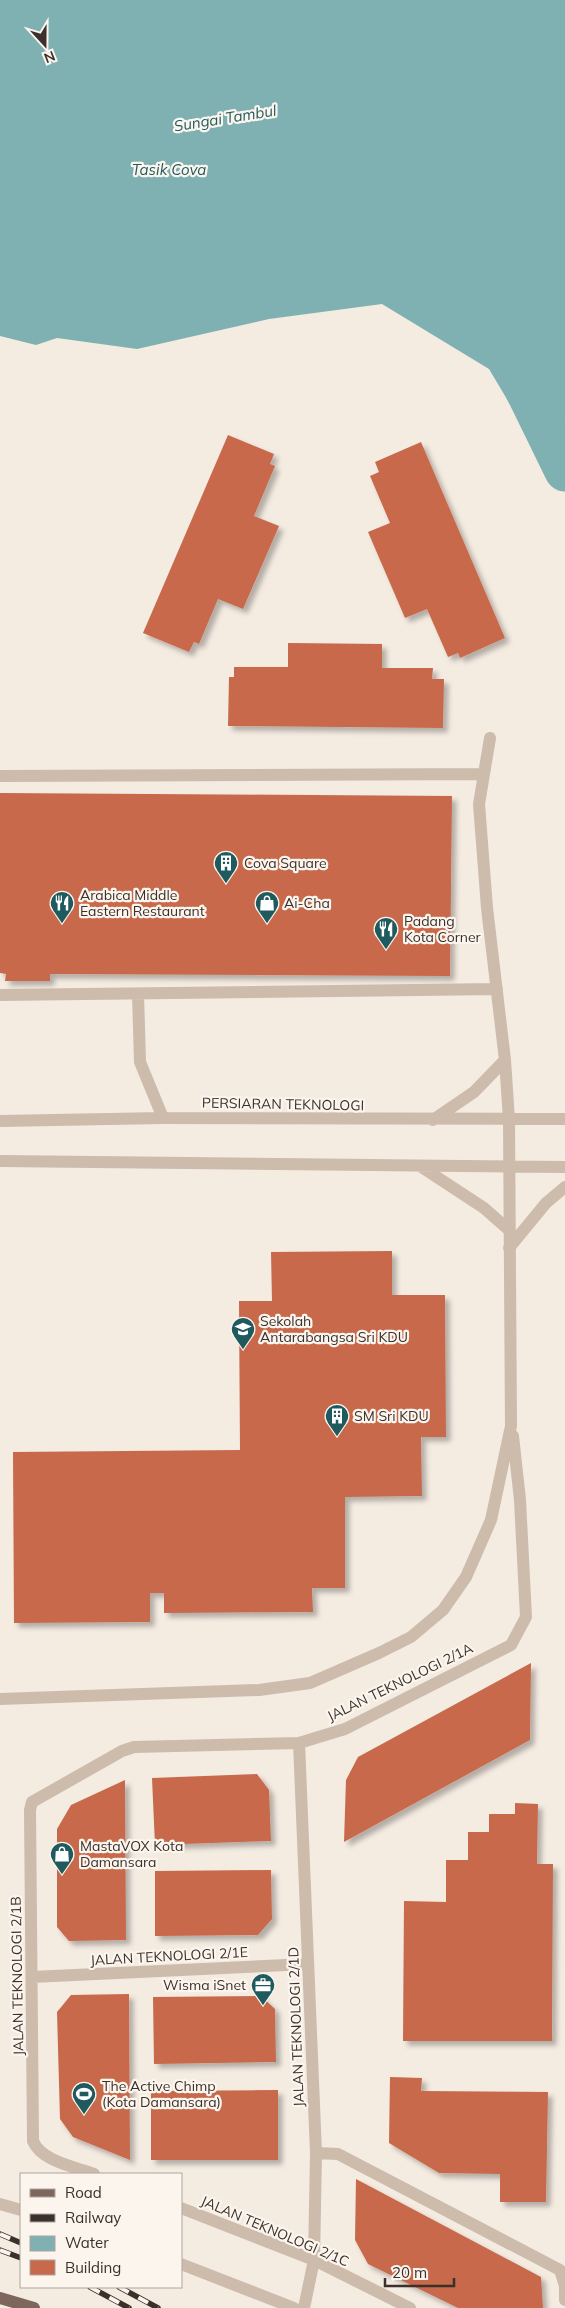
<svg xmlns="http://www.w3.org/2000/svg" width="565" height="2308" font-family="Mulish,sans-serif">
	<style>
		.water { fill: #7fb0b2 }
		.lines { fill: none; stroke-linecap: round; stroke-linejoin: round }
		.river { stroke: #7fb0b2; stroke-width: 41 }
		.building { fill: #c8694b; filter: url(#shadow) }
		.minor { stroke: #cdbbac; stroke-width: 12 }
		.major { stroke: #7d675c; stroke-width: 12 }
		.rail-casing { stroke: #3b302b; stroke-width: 5.5 }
		.rail { stroke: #fbf5ee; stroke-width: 4; stroke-dasharray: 11; stroke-linecap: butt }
		.labels { text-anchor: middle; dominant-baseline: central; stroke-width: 4.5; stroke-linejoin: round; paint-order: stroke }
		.poi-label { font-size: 14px; fill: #3b302b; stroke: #fbf5ee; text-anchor: start }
		.street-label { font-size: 14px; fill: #3b302b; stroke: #fbf5ee }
		.water-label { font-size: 15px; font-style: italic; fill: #1f5a5e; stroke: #fbf5ee }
	</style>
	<defs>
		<filter id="shadow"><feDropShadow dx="4.5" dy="4.5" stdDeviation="2.5" flood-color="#0004"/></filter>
	</defs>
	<rect width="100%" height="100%" fill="#f4ebe1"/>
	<!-- water -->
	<path class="water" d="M0,0H565V428L527,433L489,369L382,304L269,319L137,349L57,338L36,345L0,336Z"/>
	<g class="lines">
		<!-- river -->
		<path class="river" d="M521,381L565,471"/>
	</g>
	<!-- building -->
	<path class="building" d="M228,435L274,454L270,464L275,466L254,516L279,526L243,609L218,599L199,644L194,642L189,652L143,633Z
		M421,442L505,638L460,658L458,653L448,657L427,609L405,618L368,532L390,523L370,476L379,472L375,462Z
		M288,643L382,644V668H433L432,679H444L443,728L228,726L229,677H234V667H288Z
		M0,793L452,796L450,976L50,974V981H5L6,974L0,973Z
		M392,1251V1295H445L446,1437H421L422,1496L345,1497V1588H312L313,1612L164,1613V1593H150V1622L14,1623L13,1452L240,1450L239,1301H272L271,1252Z
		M531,1663L530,1740L344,1842L346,1780L358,1757Z
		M257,1774L269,1790L271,1841L155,1845L152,1778Z
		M125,1780L126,1940L69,1941L57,1927V1829L71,1805Z
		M515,1803L538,1804L537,1864H553L552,2041H403L404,1901L446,1902V1860H468V1832H489V1814H515Z
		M271,1870L272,1919L258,1935L155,1936V1871Z
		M129,1994L130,2160L73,2137L60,2119L57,2012L71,1995Z
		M261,1996L275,2009L276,2062L154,2064L153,1997Z
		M390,2077L422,2078L421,2091L548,2092L546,2202H500V2174L439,2173L389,2143Z
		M278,2090V2160H151V2091Z
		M356,2179L541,2277L543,2308H458L368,2264L355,2240Z"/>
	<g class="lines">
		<!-- minor -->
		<path class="minor" d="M0,776L484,774
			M138,994L140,1062L163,1118
			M0,995L497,989
			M433,1120L474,1092L505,1060
			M0,1121L163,1118L565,1119
			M0,1161L565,1167
			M420,1166L484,1208L509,1230
			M509,1248L546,1203L565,1187
			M0,1699L259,1690L310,1683L379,1653L411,1637L443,1610L466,1577L491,1520L511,1426L509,1120L505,1060L487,908L479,804L490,738
			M299,1743L316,2153L314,2260L304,2308
			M32,1977L308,1964
			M316,2153L338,2154L560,2270L565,2286V2300
			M94,2174C75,2167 41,2161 33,2141L30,1810L32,1802L122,1751L134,1747L299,1743L345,1729L511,1645L526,1617L520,1500L513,1436
			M0,2204L21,2210
			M181,2208L314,2260L410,2308
			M181,2264L294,2308"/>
		<!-- major -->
		<path class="major" d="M0,2298L34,2308"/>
		<!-- rail casing -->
		<g class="rail-casing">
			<path id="rail" d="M0,2234L21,2243
				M0,2250L21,2258
				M90,2287L129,2308
				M119,2287L158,2308"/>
		</g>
		<!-- rail -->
		<use href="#rail" class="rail"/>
	</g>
	<!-- icons -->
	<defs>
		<g id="building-pin" transform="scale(1.25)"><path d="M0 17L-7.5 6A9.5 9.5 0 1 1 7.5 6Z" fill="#1f5a5e" stroke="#fbf5ee"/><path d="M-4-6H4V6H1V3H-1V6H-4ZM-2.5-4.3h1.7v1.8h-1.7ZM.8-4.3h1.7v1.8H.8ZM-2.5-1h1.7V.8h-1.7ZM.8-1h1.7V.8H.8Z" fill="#fff"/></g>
		<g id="restaurant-pin" transform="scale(1.25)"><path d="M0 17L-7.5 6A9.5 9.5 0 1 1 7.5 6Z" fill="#1f5a5e" stroke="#fbf5ee"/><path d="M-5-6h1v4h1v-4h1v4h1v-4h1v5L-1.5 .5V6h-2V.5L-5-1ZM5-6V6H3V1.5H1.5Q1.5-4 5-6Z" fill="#fff"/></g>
		<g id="shop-pin" transform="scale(1.25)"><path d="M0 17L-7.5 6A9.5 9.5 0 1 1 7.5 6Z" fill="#1f5a5e" stroke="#fbf5ee"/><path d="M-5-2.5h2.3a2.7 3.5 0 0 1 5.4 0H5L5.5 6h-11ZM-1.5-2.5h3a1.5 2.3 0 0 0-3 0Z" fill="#fff"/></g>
		<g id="school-pin" transform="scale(1.25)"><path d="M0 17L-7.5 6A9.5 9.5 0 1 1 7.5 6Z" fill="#1f5a5e" stroke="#fbf5ee"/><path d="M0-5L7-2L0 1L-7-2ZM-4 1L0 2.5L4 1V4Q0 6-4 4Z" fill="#fff"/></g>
		<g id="office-pin" transform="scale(1.25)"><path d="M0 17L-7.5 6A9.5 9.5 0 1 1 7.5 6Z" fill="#1f5a5e" stroke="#fbf5ee"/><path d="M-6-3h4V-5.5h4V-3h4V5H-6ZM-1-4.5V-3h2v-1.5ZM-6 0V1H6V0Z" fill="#fff"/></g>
		<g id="stadium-pin" transform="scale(1.25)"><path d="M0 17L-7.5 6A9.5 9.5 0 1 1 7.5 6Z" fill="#1f5a5e" stroke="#fbf5ee"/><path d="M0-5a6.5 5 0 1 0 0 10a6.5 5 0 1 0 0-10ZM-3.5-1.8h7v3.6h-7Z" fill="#fff"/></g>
	</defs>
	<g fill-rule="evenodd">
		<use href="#building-pin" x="226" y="863"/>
		<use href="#restaurant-pin" x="62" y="903"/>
		<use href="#shop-pin" x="267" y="903"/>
		<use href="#restaurant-pin" x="386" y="929"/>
		<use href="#school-pin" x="243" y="1329"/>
		<use href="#building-pin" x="337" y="1416"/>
		<use href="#shop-pin" x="62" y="1854"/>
		<use href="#office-pin" x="263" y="1985"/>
		<use href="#stadium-pin" x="84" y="2094"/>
	</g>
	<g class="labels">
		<!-- poi labels -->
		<g class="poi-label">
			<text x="244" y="863">Cova Square</text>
			<text x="80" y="895">Arabica Middle<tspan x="80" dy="16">Eastern Restaurant</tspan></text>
			<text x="284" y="903">Ai-Cha</text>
			<text x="404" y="921">Padang<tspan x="404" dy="16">Kota Corner</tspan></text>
			<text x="260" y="1321">Sekolah<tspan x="260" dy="16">Antarabangsa Sri KDU</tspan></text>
			<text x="354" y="1416">SM Sri KDU</text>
			<text x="80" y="1846">MastaVOX Kota<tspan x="80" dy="16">Damansara</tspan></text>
			<text x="246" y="1985" text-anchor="end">Wisma iSnet</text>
			<text x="102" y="2086">The Active Chimp<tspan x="102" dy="16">(Kota Damansara)</tspan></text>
		</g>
		<!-- street labels -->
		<g class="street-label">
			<text transform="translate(283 1104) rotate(1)">PERSIARAN TEKNOLOGI</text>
			<text transform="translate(400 1682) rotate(-26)">JALAN TEKNOLOGI 2/1A</text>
			<text transform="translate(169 1956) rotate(-3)">JALAN TEKNOLOGI 2/1E</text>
			<text transform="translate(17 1976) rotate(-91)">JALAN TEKNOLOGI 2/1B</text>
			<text transform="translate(296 2027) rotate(-92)">JALAN TEKNOLOGI 2/1D</text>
			<text transform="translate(275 2231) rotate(23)">JALAN TEKNOLOGI 2/1C</text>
		</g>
		<!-- water labels -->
		<g class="water-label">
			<text transform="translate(225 118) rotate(-9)">Sungai Tambul</text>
			<text x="169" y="169">Tasik Cova</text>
		</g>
	</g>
	<!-- legend -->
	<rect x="20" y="2173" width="162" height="115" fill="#fbf5ee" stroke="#aea6a0"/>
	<rect x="30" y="2189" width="25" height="8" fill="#7d675c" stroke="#aea6a0"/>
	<text x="65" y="2198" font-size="15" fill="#3b302b">Road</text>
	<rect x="30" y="2214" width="25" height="8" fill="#3b302b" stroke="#aea6a0"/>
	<text x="65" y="2223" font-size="15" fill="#3b302b">Railway</text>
	<rect x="30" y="2236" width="25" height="15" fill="#7fb0b2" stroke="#aea6a0"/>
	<text x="65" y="2248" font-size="15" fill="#3b302b">Water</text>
	<rect x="30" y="2260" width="25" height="15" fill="#c8694b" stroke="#aea6a0"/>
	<text x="65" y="2273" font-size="15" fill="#3b302b">Building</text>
	<!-- north arrow -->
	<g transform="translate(45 45) rotate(159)" stroke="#fbf5ee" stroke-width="4" paint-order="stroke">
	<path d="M0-4L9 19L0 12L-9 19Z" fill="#3b302b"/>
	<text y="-8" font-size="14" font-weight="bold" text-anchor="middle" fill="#3b302b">N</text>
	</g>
	<!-- scale -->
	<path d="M385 2278v8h69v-8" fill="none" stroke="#3b302b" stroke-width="2.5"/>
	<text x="392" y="2278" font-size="15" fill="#3b302b" stroke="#fbf5ee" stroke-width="4" paint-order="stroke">20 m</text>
</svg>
